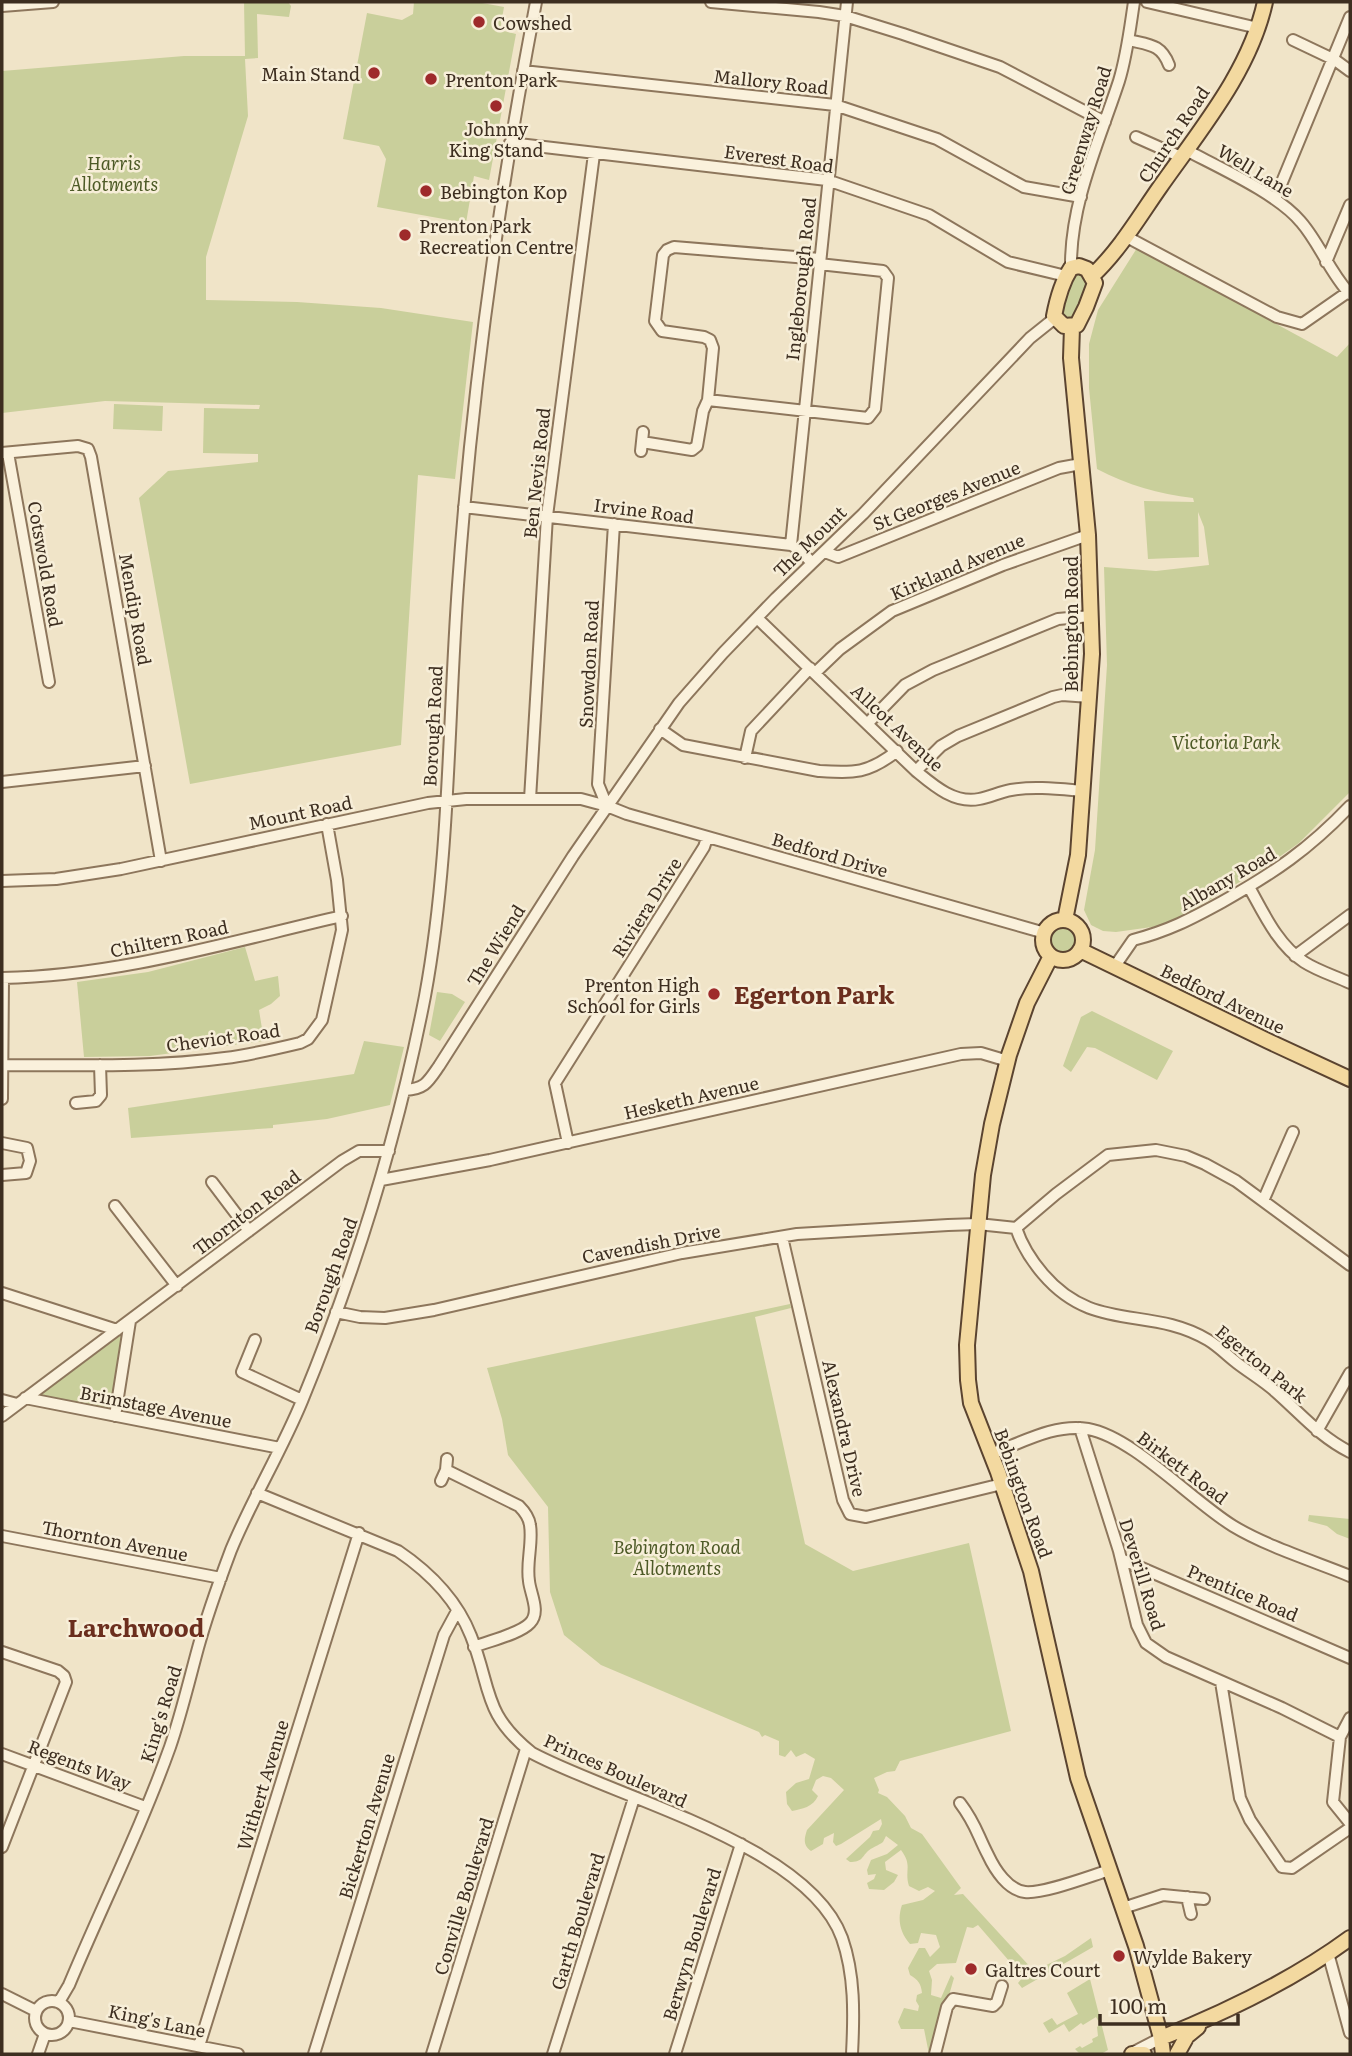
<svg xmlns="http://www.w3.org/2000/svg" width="1352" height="2056" font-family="Literata,serif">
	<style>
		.green { fill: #c9cf9b }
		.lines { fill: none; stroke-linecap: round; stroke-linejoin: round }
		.minor-casing { stroke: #8d765c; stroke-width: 14 }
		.major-casing { stroke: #5b4430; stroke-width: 18 }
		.minor { stroke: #faf1dc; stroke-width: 10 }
		.major { stroke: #f3d9a0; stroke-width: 14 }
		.poi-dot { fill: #9e2a2b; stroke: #f7eed8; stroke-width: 2.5 }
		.labels { text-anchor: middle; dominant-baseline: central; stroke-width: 5; stroke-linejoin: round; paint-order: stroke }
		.poi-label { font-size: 18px; fill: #3d2e20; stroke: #f7eed8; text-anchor: start }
		.street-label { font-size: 18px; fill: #3d2e20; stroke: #f7eed8 }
		.park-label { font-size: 18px; font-style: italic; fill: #4d5a26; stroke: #f7eed8 }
		.district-label { font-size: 24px; font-weight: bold; fill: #6b2e1e; stroke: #f7eed8 }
	</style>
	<rect width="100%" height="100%" fill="#f0e4c8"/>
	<!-- green -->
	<path class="green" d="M244,2H288L291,6L289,17L257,14L258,58L245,59L248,116L206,257V300L297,302L381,308L473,322L455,479L418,475L401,745L190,784L139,498L168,471L258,462V454L203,453L204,408L259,409L260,405L105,401L2,413V71L184,56H245Z
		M414,2H477L504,7L500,30L516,34L489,180L474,176L466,223L377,207L386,159L379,146L343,139L367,13L402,20L413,14Z
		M1137,248L1337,357L1350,343V792L1299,843L1265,867L1177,919L1159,926L1116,932L1103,931L1091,925L1084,910L1095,850L1107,665L1104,567L1156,571L1209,565L1204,527L1198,512L1199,557L1148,559L1144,501L1194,502L1193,498C1158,494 1128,485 1097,469L1089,388V344L1098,310Z
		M1076,274H1082L1089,282L1076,319H1060L1070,279Z
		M114,404L163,406L162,431L113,429Z
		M1049 939a14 14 0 1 1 28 0a14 14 0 1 1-28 0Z
		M245,947L255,981L278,976L280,996L271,1004L259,1010L264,1041L150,1056L84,1057L77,982L148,972Z
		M437,992L452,994L465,1002L440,1041L429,1035Z
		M1092,1011L1173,1051L1157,1080L1095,1048L1087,1047L1071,1072L1063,1066L1081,1017Z
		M364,1041L404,1047L390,1105L327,1119L273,1125V1128L131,1138L128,1108L354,1074Z
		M790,1304L791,1308L755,1317L805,1544L853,1571L969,1543L1011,1731L900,1761L895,1771L887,1772L874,1778L879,1790L878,1793L887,1797L905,1816L911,1828L922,1834L961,1888L954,1895L963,1894L1034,1971L1065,1956L1091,1938L1093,1947L1022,1988L1018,1983L1023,1977L978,1925L973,1928L967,1927L956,1963L937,1964L929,1971L932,1980L931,1995L941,1998L951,1975L954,1978L932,2054H929L924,2029H901L898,2022L904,2008L918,2011L919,2006L916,2001L917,1995L922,1993C921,1983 918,1980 910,1975L908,1968L919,1948H925L930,1957L940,1947L936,1935L921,1933L918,1943L910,1944C900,1933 897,1919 902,1905L923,1900L935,1891L928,1887L919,1891L909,1886C904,1870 913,1866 901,1850L885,1862L886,1870L898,1875L894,1882L884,1890L869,1889L867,1883L874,1879L876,1874L868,1875L867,1870L871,1860L887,1854L898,1845L886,1836L883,1842C879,1845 871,1848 868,1851C861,1858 862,1862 850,1862L846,1859L870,1837L873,1831L879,1830L882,1824L881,1819L841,1844L836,1846L833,1842L834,1833L824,1838L823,1844L811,1851C803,1845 804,1839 807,1830L844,1790L831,1778L823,1776L816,1780L812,1790L818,1796C813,1807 802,1809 792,1811L787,1804L786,1792L796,1783L809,1779L815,1759L805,1753L796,1757L791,1750L785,1757L779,1755V1741L765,1735L762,1737L759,1732L601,1665L564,1635L550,1592L548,1507L508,1455L502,1419L487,1368Z
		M121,1335L124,1336L111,1412L42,1398V1393Z
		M1309,1515L1350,1519V1539L1337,1534L1327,1526L1308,1521Z
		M1090,1979L1108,2050L1101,2054H1080L1075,2049L1080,2046L1082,2048L1093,2042L1092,2039L1098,2036L1097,2027L1100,2024L1096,2017L1083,2025L1081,2023L1069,2032L1064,2024L1049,2033L1043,2023L1052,2018L1057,2025L1078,2014L1067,1993Z"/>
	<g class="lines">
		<!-- minor casing -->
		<g class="minor-casing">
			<path id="minor" d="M711,2L819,12L845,16L903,34L1000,67L1105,122
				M1147,2L1258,28
				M2,6L53,2
				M1129,40C1149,45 1161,44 1169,65
				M1293,40L1335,60L1350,71
				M523,71L835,105L937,139L1024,187L1081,197
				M1136,137L1181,157
				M510,143L827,180L929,215L1008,262L1066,276
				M1186,150C1220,168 1278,194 1301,222C1320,244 1330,273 1350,294
				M1275,199L1350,17
				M1125,236L1277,317L1302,324L1348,292
				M1326,262L1350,205
				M1071,268C1070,203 1099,142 1119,81C1127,55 1130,28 1134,2
				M708,400L868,418L875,409L888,278L883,271L819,264
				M642,442L692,450L697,446L703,411L708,400L713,348L710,340L704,337L662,331L655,321L663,255L667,250L674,247L820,259
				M641,451L643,432
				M2,453L78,446L88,449L91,457L161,861
				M8,453L49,682
				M464,507L791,545L800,550L812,563
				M791,545L847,2
				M825,552L838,557L1059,468L1081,464
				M757,618L916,771C933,785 954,804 979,799C990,797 1000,792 1011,790C1034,786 1059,789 1083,791
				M815,673L840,649L892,611L1003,565L1088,535
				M868,723L905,685L933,670L1058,619L1091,616
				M660,729L683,745L819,771C854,773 868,774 897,751
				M745,758L751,731L810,668
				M916,771L941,746L958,736L1053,697L1062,695L1090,697
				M2,782L145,766
				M530,799L547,516L594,154
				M607,806L598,784L614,524
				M2,881L56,879L121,869L428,803L466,799H581L607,806L627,814L1045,933
				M1249,887C1264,914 1278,945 1304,962C1318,971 1335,976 1350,983
				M1295,956L1350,915
				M1115,966L1133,940C1168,931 1191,919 1222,902C1274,873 1309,849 1350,806
				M2,978C118,976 229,942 342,916
				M3,1065C77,1065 151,1068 225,1058C250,1055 275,1049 300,1043L308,1039L322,1020L342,930L337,880L327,824
				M405,1090C425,1089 428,1082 439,1066L573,856L679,703L723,653L776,598L863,514L1030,338L1055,318
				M2,1099L3,979
				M76,1103L96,1101L101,1095L100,1065
				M2,1143L27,1148L30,1161L26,1173L2,1175
				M568,1143L555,1083L704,847L707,838
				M381,1180L490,1160L961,1054L981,1053L1008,1061
				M212,1182L249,1231
				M1263,1201L1293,1132
				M115,1206L177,1286
				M1016,1228C1022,1246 1031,1260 1043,1274C1094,1334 1149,1305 1208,1340C1218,1346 1228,1356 1237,1363C1250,1373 1264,1381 1276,1392C1301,1414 1320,1437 1350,1452
				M782,1237L843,1500L850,1514L866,1517L1002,1484
				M2,1293L117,1330
				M336,1312L360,1317L385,1318L434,1310L682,1253L797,1234L948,1225L978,1224L1016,1228L1056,1194L1108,1155L1156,1150L1186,1156L1205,1164L1236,1181L1350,1265
				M255,1340L242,1372L302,1400
				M25,1398L280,1448
				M2,1400L17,1404
				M2,1416L342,1161L359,1151H389
				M115,1416L130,1321
				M1080,1428L1119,1551L1137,1625L1146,1643L1166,1657L1282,1708L1340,1737
				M1317,1431L1350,1373
				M991,1454C1021,1443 1055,1423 1088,1429C1133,1437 1191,1500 1233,1526C1266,1546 1313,1561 1350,1576
				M446,1470L519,1506C524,1511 529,1518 530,1525C533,1543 526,1563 529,1581C530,1593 541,1612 530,1623C520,1634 488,1641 474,1647
				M441,1481L446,1470L447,1459
				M257,1493L398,1551C429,1572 457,1600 471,1636C492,1689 482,1713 532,1753C616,1798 808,1844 842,1938C855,1975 854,2015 852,2054
				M2,1536L221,1578
				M1121,1559L1350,1658
				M2,1652L58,1671L64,1676L66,1682L2,1847
				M1221,1682L1240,1798L1250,1820L1282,1867L1292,1868L1350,1828
				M1350,1718L1340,1737L1333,1802L1350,1823
				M2,1754L145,1807
				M960,1803C976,1824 977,1834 988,1855C995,1870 1008,1890 1025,1892C1044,1894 1090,1876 1110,1870
				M1187,1897L1191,1914
				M1123,1908L1163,1895L1204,1899
				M1328,1953L1350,2033
				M2,1994L36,2011
				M35 2018a17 17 0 1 1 34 0a17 17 0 1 1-34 0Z
				M59,2002L69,1985C102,1906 141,1828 170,1747C181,1715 189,1681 198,1648C207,1615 219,1582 231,1550C252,1499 281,1452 302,1401C356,1270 398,1135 425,996C450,861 448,722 458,585C472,389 499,195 536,2
				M69,2021L238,2054
				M199,2046L359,1533
				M1132,2053L1161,2038
				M38,2054L45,2034
				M314,2054L444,1635L457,1611
				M432,2054L526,1749
				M553,2054L634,1798
				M675,2054L741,1844
				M935,2054L947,2007L953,1999L993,2006L997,2002L1002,1986"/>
		</g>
		<!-- major casing -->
		<g class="major-casing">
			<path id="major" d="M1079,266L1087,269L1095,283L1086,307L1077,325L1064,326L1054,316C1057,300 1062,282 1071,268Z
				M1092,276C1119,251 1139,217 1160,187C1200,130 1250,71 1265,2
				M1065,920L1078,855L1092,654L1088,535L1071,358L1072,327
				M1043 940a20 20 0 1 1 40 0a20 20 0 1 1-40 0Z
				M1080,950L1268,1041L1350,1079
				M1051,956L1027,1003L1009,1055L992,1124L983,1175L967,1345L968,1380L971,1403L998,1472L1031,1571L1078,1778L1136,1946L1161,2038L1163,2054
				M1161,2038C1226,2012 1293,1980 1350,1938
				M1132,2054H1144
				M1177,2054L1187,2036L1198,2027"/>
		</g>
		<!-- minor -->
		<use href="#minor" class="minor"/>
		<!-- major -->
		<use href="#major" class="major"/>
	</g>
	<!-- markers -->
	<g class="poi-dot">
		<circle cx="479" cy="22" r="7"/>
		<circle cx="374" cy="73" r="7"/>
		<circle cx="431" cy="79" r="7"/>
		<circle cx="496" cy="106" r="7"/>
		<circle cx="426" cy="191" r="7"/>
		<circle cx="405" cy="235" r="7"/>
		<circle cx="714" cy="994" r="7"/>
		<circle cx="1119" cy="1956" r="7"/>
		<circle cx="971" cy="1969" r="7"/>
	</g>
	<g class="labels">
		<!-- poi labels -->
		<g class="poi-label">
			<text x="493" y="22">Cowshed</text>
			<text x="360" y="73" text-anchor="end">Main Stand</text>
			<text x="445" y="79">Prenton Park</text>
			<text x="496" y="128" text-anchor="middle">Johnny<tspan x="496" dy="21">King Stand</tspan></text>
			<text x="440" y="191">Bebington Kop</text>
			<text x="419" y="225">Prenton Park<tspan x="419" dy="21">Recreation Centre</tspan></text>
			<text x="700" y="984" text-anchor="end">Prenton High<tspan x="700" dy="21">School for Girls</tspan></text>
			<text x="1133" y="1956">Wylde Bakery</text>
			<text x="985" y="1969">Galtres Court</text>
		</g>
		<!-- street labels -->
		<g class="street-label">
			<text transform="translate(771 81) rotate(6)">Mallory Road</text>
			<text transform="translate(1085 130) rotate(-73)">Greenway Road</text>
			<text transform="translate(1173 134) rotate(-56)">Church Road</text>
			<text transform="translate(779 158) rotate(8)">Everest Road</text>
			<text transform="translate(1256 170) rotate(31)">Well Lane</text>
			<text transform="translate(800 279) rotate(-84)">Ingleborough Road</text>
			<text transform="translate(536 473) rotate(-84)">Ben Nevis Road</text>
			<text transform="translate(946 495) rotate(-22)">St Georges Avenue</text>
			<text transform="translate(644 510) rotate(7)">Irvine Road</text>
			<text transform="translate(809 541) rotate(-44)">The Mount</text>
			<text transform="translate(46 564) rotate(80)">Cotswold Road</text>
			<text transform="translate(957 566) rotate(-23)">Kirkland Avenue</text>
			<text transform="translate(136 609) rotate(80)">Mendip Road</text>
			<text transform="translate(1070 624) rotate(-90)">Bebington Road</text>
			<text transform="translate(588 664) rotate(-87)">Snowdon Road</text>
			<text transform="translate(432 726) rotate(-87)">Borough Road</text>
			<text transform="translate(898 727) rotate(43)">Allcot Avenue</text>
			<text transform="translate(300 812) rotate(-12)">Mount Road</text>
			<text transform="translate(830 854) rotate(16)">Bedford Drive</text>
			<text transform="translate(1227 878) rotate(-30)">Albany Road</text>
			<text transform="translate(646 907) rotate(-58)">Riviera Drive</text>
			<text transform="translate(169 938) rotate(-12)">Chiltern Road</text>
			<text transform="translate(495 945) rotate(-58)">The Wiend</text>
			<text transform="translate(1223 998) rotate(26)">Bedford Avenue</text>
			<text transform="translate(223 1037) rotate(-8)">Cheviot Road</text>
			<text transform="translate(691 1097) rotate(-13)">Hesketh Avenue</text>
			<text transform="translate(246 1212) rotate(-37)">Thornton Road</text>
			<text transform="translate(651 1243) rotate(-11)">Cavendish Drive</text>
			<text transform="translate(330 1275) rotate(-70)">Borough Road</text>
			<text transform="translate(1262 1363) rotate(39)">Egerton Park</text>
			<text transform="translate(156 1406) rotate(11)">Brimstage Avenue</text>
			<text transform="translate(845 1428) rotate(77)">Alexandra Drive</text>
			<text transform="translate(1183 1467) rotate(37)">Birkett Road</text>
			<text transform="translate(1024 1493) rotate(70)">Bebington Road</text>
			<text transform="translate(115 1540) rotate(11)">Thornton Avenue</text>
			<text transform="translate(1143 1574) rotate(73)">Deverill Road</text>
			<text transform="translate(1243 1592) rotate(23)">Prentice Road</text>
			<text transform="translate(160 1714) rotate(-73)">King's Road</text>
			<text transform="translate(80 1764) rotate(21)">Regents Way</text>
			<text transform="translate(616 1770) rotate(24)">Princes Boulevard</text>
			<text transform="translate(262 1785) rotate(-73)">Withert Avenue</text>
			<text transform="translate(366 1826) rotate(-73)">Bickerton Avenue</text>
			<text transform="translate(463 1896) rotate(-73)">Conville Boulevard</text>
			<text transform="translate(577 1921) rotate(-73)">Garth Boulevard</text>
			<text transform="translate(691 1944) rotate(-73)">Berwyn Boulevard</text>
			<text transform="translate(157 2020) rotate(12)">King's Lane</text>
		</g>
		<!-- park labels -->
		<g class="park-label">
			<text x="114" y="162">Harris<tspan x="114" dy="21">Allotments</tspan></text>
			<text x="1226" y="741">Victoria Park</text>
			<text x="677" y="1546">Bebington Road<tspan x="677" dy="21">Allotments</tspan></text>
		</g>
		<!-- district labels -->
		<g class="district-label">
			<text x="814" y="993">Egerton Park</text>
			<text x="136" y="1626">Larchwood</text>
		</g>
	</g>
	<!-- border -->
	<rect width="1352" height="2056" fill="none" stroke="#3d2e20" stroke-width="7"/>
	<!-- scale -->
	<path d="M1100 2014v10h138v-10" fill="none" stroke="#3d2e20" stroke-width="3.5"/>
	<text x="1110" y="2014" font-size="21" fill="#3d2e20" stroke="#f7eed8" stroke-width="5" paint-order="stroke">100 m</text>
</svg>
